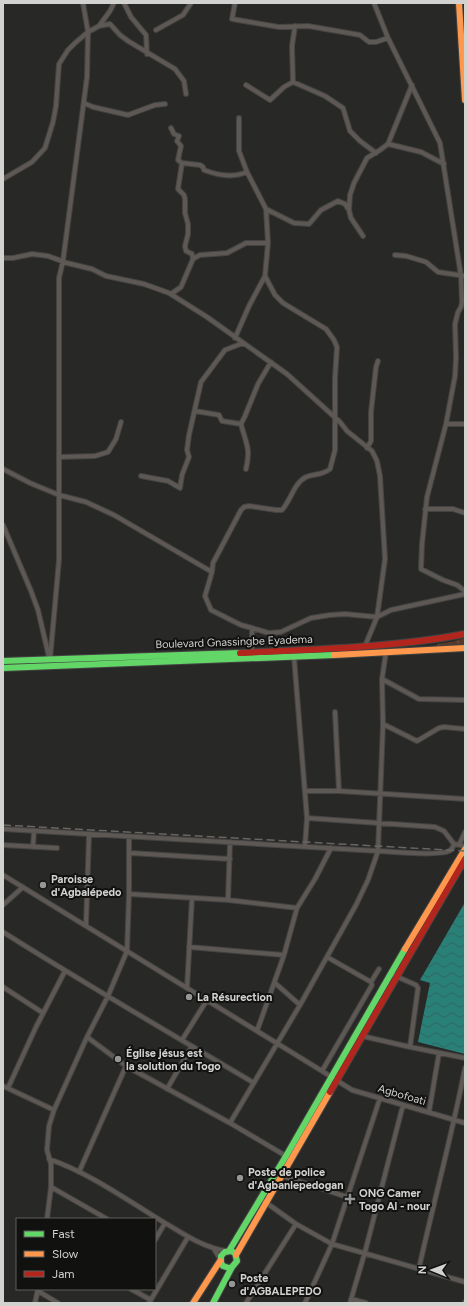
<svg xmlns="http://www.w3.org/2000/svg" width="468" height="1306" font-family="Figtree,sans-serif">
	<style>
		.green { fill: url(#green-dots) }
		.water { fill: url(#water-waves) }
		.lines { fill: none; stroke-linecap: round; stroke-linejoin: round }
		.street-casing { stroke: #434342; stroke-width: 6 }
		.fast-casing { stroke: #434342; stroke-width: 8 }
		.slow-casing { stroke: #434342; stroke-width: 8 }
		.jam-casing { stroke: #434342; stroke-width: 8 }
		.street { stroke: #5d5853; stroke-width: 4 }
		.fast { stroke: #63d668; stroke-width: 6 }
		.slow { stroke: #ff974d; stroke-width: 6 }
		.jam { stroke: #b3261e; stroke-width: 6 }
		.rail { stroke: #696662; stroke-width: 1.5; stroke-dasharray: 8 4; stroke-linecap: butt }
		.poi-dot { fill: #969696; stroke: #111110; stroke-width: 1.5 }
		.labels { text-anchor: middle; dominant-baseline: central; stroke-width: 4; stroke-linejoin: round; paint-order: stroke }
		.street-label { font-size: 11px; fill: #d2d2d1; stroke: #111110 }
		.poi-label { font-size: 11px; font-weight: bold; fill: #d2d2d1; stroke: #111110; text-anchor: start }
	</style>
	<defs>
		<pattern id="green-dots" width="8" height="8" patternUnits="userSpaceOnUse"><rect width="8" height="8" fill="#57392a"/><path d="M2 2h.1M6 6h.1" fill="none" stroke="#6e5548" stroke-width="1.8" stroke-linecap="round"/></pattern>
		<pattern id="water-waves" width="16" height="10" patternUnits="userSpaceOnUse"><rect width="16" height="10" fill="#298077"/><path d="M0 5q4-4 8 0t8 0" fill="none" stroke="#326661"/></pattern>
	</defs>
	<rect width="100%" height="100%" fill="#282827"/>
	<!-- green -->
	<path class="green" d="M465,638V645L437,646V644L451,642Z"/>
	<!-- water -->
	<path class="water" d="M464,904H465V1054L418,1042L430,983L420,980Z"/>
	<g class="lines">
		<!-- street casing -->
		<g class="street-casing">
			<path id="street" d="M124,3L131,17L146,35L147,54
				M235,3L232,19L279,27L308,26L360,35L369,42H376L388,38
				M374,3L388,38L440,143L461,276L462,302L461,307L458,312L455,324L456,358L455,376L446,424L427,497L422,544L421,569L443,580L457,585L465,591
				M99,26L110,24L120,35L128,41L175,69L184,81L186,94
				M156,30L183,15L191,3
				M293,82L292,46L295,26
				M246,85L270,100L284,87L293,82L325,96L343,108L350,131L360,141L376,153
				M84,103L93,107L128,115L155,105L165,104
				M171,128L174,134L179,136L177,141L181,146L178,160L182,163L178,189L184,195L185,199V213L188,224V234L185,246L186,251L192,254L193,259
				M388,144L421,152L444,164
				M182,163L200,165L203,167L204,170C217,175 233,178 247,172
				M3,179L32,162L45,148L53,122L56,106L59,64L68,50L75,43L88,32L99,26L110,11L114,3
				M266,209L294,223L309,224L321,210L338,201L345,204L349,210
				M363,236L351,218L349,210L350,195L354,183L367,158L380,150L388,144L412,85
				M395,255L406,256L426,262L438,272L465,276
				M3,258H13L32,254L48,256L67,263L92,269L106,276L144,284L169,293L207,317L287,374L340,422L347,431L372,451L377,461L380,476L385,559L377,617L365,646
				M171,294L181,287L193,259L200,255L227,253L246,243H268
				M235,338L249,306L265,276
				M195,411L219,415L222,421L241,424
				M446,424H465
				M367,448L371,441V412L376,367L378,361
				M59,457L95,456L108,452L116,439L121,422
				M3,469L30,483L59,495L86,502L114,515L212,572L205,596L211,610L241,625L252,628V653
				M246,469C251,448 246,444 241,424L245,416L258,384L271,362
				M141,476L168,481L180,488L182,475L189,457L187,450L189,435L201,382L225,350L243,343
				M425,509H453L465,513
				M3,525L31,591L38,610L49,657
				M212,572L213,563L241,510L244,507L249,506L276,510H282C291,500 294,483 306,477C315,473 321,476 330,469L335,450V378L337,347L334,340L326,329L283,303L275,295L265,276L268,243L266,209L247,172L239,151V118
				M252,628L269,633L281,632L311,618L330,615L345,614L377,617L391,610L465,594
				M294,657L307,818L305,846
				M50,660L59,560V278L63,261L87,77L88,32L83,3
				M382,679L419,699L465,700
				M335,712L339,791
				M383,724L417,741L439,728L444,727L465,729
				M305,791H339L465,799
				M307,818L435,827L444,831L454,844L465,846
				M3,829L378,851C391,852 440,856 449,851C452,850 453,847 454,844
				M3,845L57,848
				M459,845L465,832
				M33,847L34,831
				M130,853L230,859
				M3,875L322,1071L352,1090L465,1123
				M129,894L228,900L297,908
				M228,900L230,842
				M3,905L23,887
				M86,925L89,835
				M3,932C85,984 170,1033 254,1083
				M189,947L284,955
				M391,974L416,985L418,988L410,1047
				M371,982L379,969
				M275,983L300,1005
				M3,987L43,1013
				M187,988L192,898
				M257,1031L284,955L297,908L315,879L331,848
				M362,1036L410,1047L465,1058
				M87,1037L126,1066L230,1123L286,1156
				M182,1040L207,1000
				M322,1071L372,985L371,982L327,957
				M3,1086L54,1110
				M8,1088L36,1027L65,971
				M167,1089L192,1046
				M429,1112L439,1053
				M230,1123L300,1005L356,905L368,880L378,851L383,724L382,679L386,652
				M49,1159C89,1173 124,1198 160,1220C181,1232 201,1247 226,1251
				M79,1172L126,1066
				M280,1175L347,1197
				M51,1187L107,1219
				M261,1199L296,1224L332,1244L465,1282
				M47,1219L51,1187V1164L47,1150L49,1126L54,1110L87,1037L108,996L127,951L129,894V837
				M155,1240L165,1223
				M214,1249L220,1259
				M419,1268C434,1201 452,1135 465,1068
				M131,1289L151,1300
				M38,1291L58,1303
				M351,1299L366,1303
				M35,1303L38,1289
				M149,1303L188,1237
				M246,1303L296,1224
				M305,1303L332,1244L380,1098
				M350,1303L365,1252L403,1105
				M465,1303V1302"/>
		</g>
		<!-- fast casing -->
		<g class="fast-casing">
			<path id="fast" d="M3,661L240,653
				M3,668L334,655
				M229,1251L286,1156L405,949
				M213,1303L232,1267L237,1261L235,1253L231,1251L225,1252L221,1256V1263L223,1266L229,1268L232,1267"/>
		</g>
		<!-- slow casing -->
		<g class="slow-casing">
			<path id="slow" d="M459,3L465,100
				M334,655L465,648
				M405,949L465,849
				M236,1255L330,1092
				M193,1303L220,1261"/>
		</g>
		<!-- jam casing -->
		<g class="jam-casing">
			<path id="jam" d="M240,653C315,649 391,648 465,634
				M330,1092L465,859"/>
		</g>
		<!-- street -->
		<use href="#street" class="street"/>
		<!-- fast -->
		<use href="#fast" class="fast"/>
		<!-- slow -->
		<use href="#slow" class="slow"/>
		<!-- jam -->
		<use href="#jam" class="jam"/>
		<!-- rail -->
		<path class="rail" d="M3,825L465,851"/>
	</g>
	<!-- markers -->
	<g class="poi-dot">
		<circle cx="43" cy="885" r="4"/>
		<circle cx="189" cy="997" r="4"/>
		<circle cx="118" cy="1059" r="4"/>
		<circle cx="240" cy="1178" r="4"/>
		<path d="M348 1193h4v4h4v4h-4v4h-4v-4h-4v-4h4z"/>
		<circle cx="232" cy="1284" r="4"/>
	</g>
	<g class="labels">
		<!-- street labels -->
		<g class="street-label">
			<text transform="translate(234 642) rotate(-2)">Boulevard Gnassingbe Eyadema</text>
			<text transform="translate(402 1095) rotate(16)">Agbofoati</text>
		</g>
		<!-- poi labels -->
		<g class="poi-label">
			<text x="51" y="879">Paroisse<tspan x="51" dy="13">d'Agbalépedo</tspan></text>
			<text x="197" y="997">La Résurection</text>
			<text x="126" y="1053">Église jésus est<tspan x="126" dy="13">la solution du Togo</tspan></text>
			<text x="248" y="1172">Poste de police<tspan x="248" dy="13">d'Agbanlepedogan</tspan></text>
			<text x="359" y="1193">ONG Camer<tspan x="359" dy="13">Togo Al - nour</tspan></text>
			<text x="240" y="1278">Poste<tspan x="240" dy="13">d'AGBALEPEDO</tspan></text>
		</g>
	</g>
	<!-- border -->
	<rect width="468" height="1306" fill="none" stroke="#d2d2d1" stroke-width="8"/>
	<!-- legend -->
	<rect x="16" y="1218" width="140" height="72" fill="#111110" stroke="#5e5e5d"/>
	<rect x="24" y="1231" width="20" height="6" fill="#63d668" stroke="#5e5e5d"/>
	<text x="52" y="1238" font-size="12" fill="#d2d2d1">Fast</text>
	<rect x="24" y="1251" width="20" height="6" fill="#ff974d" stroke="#5e5e5d"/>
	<text x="52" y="1258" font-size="12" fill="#d2d2d1">Slow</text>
	<rect x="24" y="1271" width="20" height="6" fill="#b3261e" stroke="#5e5e5d"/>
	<text x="52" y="1278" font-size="12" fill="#d2d2d1">Jam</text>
	<!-- north arrow -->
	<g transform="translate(432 1270) rotate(271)" stroke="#111110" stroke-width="3" paint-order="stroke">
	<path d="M0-3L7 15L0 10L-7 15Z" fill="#d2d2d1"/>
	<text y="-6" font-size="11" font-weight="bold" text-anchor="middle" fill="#d2d2d1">N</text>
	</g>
</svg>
